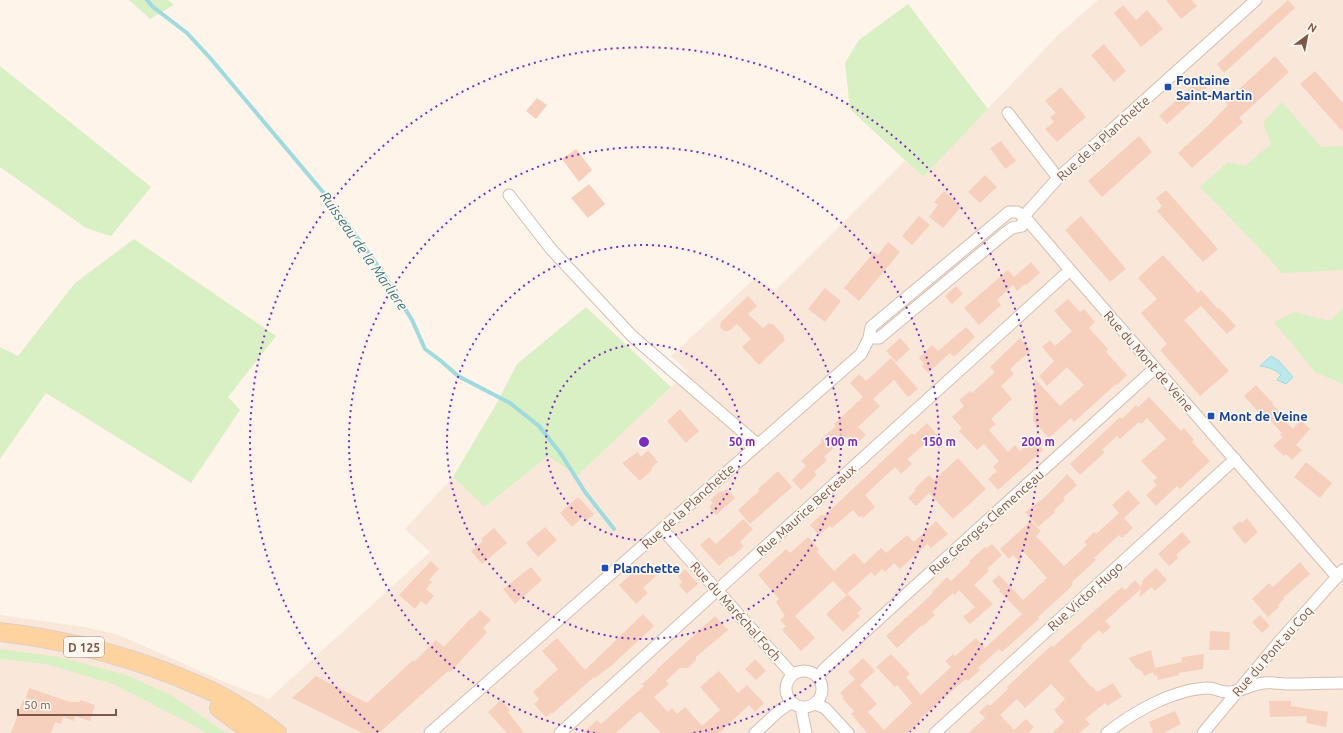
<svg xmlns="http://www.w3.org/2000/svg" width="1343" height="733" font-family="Ubuntu,sans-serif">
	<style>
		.residential { fill: #f9e8d9 }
		.green { fill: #d9efc4 }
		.water { fill: #bae8eb; stroke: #9fdade }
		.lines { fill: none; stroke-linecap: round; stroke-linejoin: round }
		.stream { stroke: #9fdade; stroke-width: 4 }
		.building { fill: #f7cfbd }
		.minor-casing { stroke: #d5bdaf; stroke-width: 13 }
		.primary-casing { stroke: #dbd0cc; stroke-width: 20 }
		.minor { stroke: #fff; stroke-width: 11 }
		.primary { stroke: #ffd39f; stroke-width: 18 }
		.ring { fill: none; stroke: #7b2cbf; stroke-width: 2; stroke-dasharray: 2 4 }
		.transit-dot { fill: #1a4fb4; stroke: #fff8f1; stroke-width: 1.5 }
		.labels { text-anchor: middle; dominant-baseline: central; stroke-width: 3.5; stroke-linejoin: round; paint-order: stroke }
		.shield { fill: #fff8f1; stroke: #a4877b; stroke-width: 1 }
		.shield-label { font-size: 12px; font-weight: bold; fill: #7d5748 }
		.transit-label { font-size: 13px; font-weight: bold; fill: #164399; stroke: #fff8f1; text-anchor: start }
		.street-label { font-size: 13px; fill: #7d5748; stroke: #fff8f1 }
		.water-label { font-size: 14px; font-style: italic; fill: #37767b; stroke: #fff8f1 }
		.centre { fill: #7b2cbf; stroke: #fff8f1; stroke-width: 2 }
		.ring-label { font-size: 12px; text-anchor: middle; font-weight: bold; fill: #7b2cbf; stroke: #fff8f1; stroke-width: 3.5; stroke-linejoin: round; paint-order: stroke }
	</style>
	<rect width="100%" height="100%" fill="#fef4e9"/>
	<!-- residential -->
	<path class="residential" d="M1098,0H1343V733H0V615L85,627L119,635L227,683L269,699L430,552L405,529L453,477L486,507L548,456L577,476L688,371L671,356L755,278L775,291L905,161L923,177L1059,34Z"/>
	<!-- green -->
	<path class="green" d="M129,0H168L174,5L150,19Z
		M908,4L988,109L923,177L850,109L845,63L859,40Z
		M0,66L151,187L111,236L86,228L0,167Z
		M1282,102L1321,147L1343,146V270L1282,273L1262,251L1200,187L1228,162L1245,166L1271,144L1263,122Z
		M134,239L276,336L228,397L240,410L191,483L46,393L0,459V347L18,356L75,283Z
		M586,307L671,387L577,476L548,456L485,507L453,477L498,401L517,364Z
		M1343,308V384L1315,372L1274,322L1294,312L1330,321Z
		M0,649L59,657L126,675L171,695L226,733H205L193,725L113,684L46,664L0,659Z"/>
	<!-- water -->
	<path class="water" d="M1271,356L1279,361L1293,377L1286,384L1277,380L1281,375C1274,369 1268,367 1260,366Z"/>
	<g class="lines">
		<!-- stream -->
		<path class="stream" d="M147,0L153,7L187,33L211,59L333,204L383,273L412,320L425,349L441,361L458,376L510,403L539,426L561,454L585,492L614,529"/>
	</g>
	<!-- building -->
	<path class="building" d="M1166,0H1192L1197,6L1181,19Z
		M1288,0L1295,8L1224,73L1217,64Z
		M1123,5L1136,20L1147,10L1163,29L1141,47L1114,13Z
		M1104,44L1126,71L1114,82L1091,55Z
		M1275,56L1289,72L1239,118L1243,122L1192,168L1178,153L1213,121V120L1228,105L1225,102Z
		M1315,71L1343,103V132L1300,84Z
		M1203,76L1210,85L1167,124L1159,116Z
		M1061,87L1086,117L1057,142L1045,129L1054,122L1050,117L1056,113L1045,101Z
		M537,98L547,105L536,119L526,111Z
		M1139,136L1152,152L1102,197L1088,181Z
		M1001,141L1016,161L1005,169L990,148Z
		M576,149L592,170L579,182L562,159Z
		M985,175L997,187L980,203L968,192Z
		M589,184L605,204L588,218L571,198Z
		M1166,190L1218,249L1203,262L1157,211L1162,206L1156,198Z
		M944,191L961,207L943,228L929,217L938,205L934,202Z
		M919,216L930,225L912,245L902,236Z
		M1081,216L1126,269L1110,282L1065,230Z
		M888,242L900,252L859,301L844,288L874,252L878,255Z
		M1163,255L1198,293L1201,290L1218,309L1219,308L1236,326L1227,334L1201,306L1184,320L1229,371L1200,396L1160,350L1167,344L1141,313L1157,299L1138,278Z
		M1031,262L1040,273L1026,285L1025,284L1017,291L1013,285L997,300L1001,305L979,325L964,308L1008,270L1014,277Z
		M956,286L963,294L952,304L945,296Z
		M825,288L841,301L825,322L808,309Z
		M748,296L757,306L748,314L763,328L769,323L772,325L773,324L784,336L783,337L785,340L759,365L742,347L751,339L737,324L729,331H724L720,327L721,322Z
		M1068,299L1080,312L1084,309L1095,322L1089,328L1108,349L1106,352L1127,375L1117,385L1116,384L1074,422L1071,418L1049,438L1033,421L1035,379L1060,406L1084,385L1067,367L1047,386L1039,376L1054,361L1042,347L1050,340L1055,346L1072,331L1054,311Z
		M966,327L975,337L954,357L950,353L928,373L922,366L924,364L919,358L932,345L938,351Z
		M900,338L910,349L896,362L886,351Z
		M1020,338L1031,350L1010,369L1014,374L1001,386L1012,399L991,419L996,424L989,430L1008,452L1015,445L1020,451L1039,434L1046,442L1041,447L1043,450L998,490L988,479L997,471L993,467L999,461L984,444L977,450L959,431L962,428L952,417L964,406L959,400L970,391L972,393L995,372L990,367Z
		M891,358L918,389L908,397L894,380L873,399L880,406L858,427L866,435L854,446L846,437L824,457L827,460L814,472L817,475L801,490L792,480L806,466L801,461L822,442L820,440L836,426L834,424L863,397L850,383L859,374L866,381Z
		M1256,385L1273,403L1272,404L1280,412L1278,414L1293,429L1301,420L1310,429L1296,445L1302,450L1292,460L1286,454L1284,456L1273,446L1283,437L1280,435L1282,433L1263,413L1261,415L1244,396Z
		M1149,397L1181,431L1184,428L1194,440L1192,442L1210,461L1180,489L1177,486L1156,506L1146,495L1157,485L1153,481L1157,478L1141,461L1166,439L1147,418L1141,424L1139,422L1120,439L1117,436L1102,450L1105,452L1080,475L1070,464L1120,417L1122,419L1136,405L1138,407Z
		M680,409L699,431L686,443L667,421Z
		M927,423L939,437L929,445L926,443L907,459L912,464L901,474L895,467L865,495L875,507L863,518L861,516L859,517L853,510L832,528L830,526L819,535L810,525L822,514L824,516L912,433L914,435Z
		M648,450L658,462L651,468L652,470L640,481L622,463L638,452L641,457Z
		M958,458L986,489L953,519L929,493L916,506L908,498L916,490L914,489L929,475L934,480Z
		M1306,462L1332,483L1320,498L1294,477Z
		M778,471L792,487L750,524L738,510L760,490L758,489Z
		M1067,474L1077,485L1063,498L1065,500L1054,510L1055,512L1038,527L1025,512L1044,498Z
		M727,489L735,498L716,515L709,507L713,503L710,500L720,491L722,492Z
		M1128,490L1140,503L1124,518L1133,528L1122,538L1119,535L1094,558L1096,560L1072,582L1073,584L1070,588L1038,617L1039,619L1002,652L999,649L978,668L980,670L968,681L966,679L948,694L919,720L920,722L908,733H867L851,714L854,711L842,698L844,697L840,693L855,679L848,672L863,658L875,671L860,685L877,704L868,712L884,730L912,703L897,685L895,687L876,667L891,654L910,674L906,677L921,695L951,667L945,661L953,654L955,656L976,638L985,648L1022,614L999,591L1000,590L992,581L999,575L1023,600L1047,578L1021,549V563L1013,555L1009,559L1000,549L1031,521L1041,531L1036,536L1064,566L1087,545L1084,542L1094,532L1096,534L1119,513L1112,505Z
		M578,497L594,514L586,521L583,517L572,527L560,513Z
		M1247,518L1258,532L1245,544L1232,528L1240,521L1242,523Z
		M743,519L753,529L740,542L744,546L732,557L730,556L719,566L700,545L709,537L716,544Z
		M936,521L948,534L931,548L927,544L900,569L894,563L885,572L882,569L875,576L871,572L846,595L833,581L795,616L815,638L801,651L782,630L786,626L780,620L785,616L776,602L779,599L758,575L786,549L790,553L808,537L819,549L817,552L834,571L854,553L864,564L881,548L886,553L907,535L914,542Z
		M545,527L557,540L538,557L526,543Z
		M494,528L507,543L482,564L471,551L483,541L481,539Z
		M1182,532L1191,542L1176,555L1178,558L1169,566L1158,554Z
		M992,544L1002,555L987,569L989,571L974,585L993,604L970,624L963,617L975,607L959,590L955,595L953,593L932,612L935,615L923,626L922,625L897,648L886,636L933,593L932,592L947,577L951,581L970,563L969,561L985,547L987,548Z
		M431,561L439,569L429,580L432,582L426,589L434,596L426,605L421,601L415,609L399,595Z
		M1300,562L1310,574L1283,598L1284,599L1278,605L1279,607L1268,617L1252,599L1269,583L1273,587Z
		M644,563L656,576L643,588L648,593L636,604L619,585Z
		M531,567L542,580L515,604L503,589Z
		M1156,568L1167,580L1155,591L1151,587L1139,598L1141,589L1105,621L1111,627L1103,634L1099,630L1081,646L1082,648L1069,661L1091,687L1092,686L1097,692L1113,683L1122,697L1107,706L1105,703L1085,719L1090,724L1079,733H1052L1064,722L1054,710L1065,699L1051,684L1025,708L1017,699L1000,715L1014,730L1026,719L1034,727L1028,733H968L985,718L979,712L988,704L990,706L1008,689L1007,687L1041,655L1052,645L1053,647L1063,638L1122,587L1125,590L1135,580L1141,587L1143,580Z
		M685,569L698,584L687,594L679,585L682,582L678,576Z
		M848,594L862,609L857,613L860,616L843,632L826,614Z
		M480,610L491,620L483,628L487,632L481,639L450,672L448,671L379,733H362L292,698L316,676L367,703L413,660L414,662L436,640L444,647L471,618L472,619Z
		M643,614L654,626L611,666L595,678L594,677L552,714L551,713L546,717L534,704L539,699L533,692L558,669L542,651L557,638L585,670Z
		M1260,615L1270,626L1262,633L1252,622Z
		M715,616L728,630L696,657V660L688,668H680L666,681L669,684L654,697L668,712L672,708L677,714L685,707L702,726L720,710L700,687L719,671L738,693L747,685L764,703L755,712L749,705L719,733H661L640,711L616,733H583L597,720L601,724L644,686L642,684L657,671L656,670Z
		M1210,631L1230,632L1229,650H1209Z
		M1151,650L1155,668L1182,662V657L1204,654L1203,669L1178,673L1179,675L1158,680L1157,675L1154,676L1153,672L1144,676L1142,671H1140L1139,668L1137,669L1128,658Z
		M755,659L766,671L756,680L745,669Z
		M29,688L70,702H80V700L95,705L90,721L75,716L74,721L63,717L61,724L55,722L51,733H11L23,700L25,701Z
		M501,700L510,710L508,712L524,733H507L488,712Z
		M1269,701H1291V706L1328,712L1326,727L1306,723L1307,716L1270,717Z
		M1175,711L1181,724L1163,733H1153L1149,722Z"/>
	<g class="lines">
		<!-- minor casing -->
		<g class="minor-casing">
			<path id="minor" d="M1008,113L1058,178
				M509,195L551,249L632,336L757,444
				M869,338H879L1004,234L1012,228L1022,226L1024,216L1058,178L1256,0
				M662,529L793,675
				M786 689a18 18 0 1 1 36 0a18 18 0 1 1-36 0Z
				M818,678L824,669L1155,368
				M815,704L825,708L848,733
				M804,707L802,713L806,733
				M430,733L861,354L869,338L871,327L1009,212H1017L1024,216L1070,270L1337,577
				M560,733L1070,270
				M755,733L779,711L792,702
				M935,733L1235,459
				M1107,733C1133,712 1174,689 1208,688C1215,688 1220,692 1226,692C1239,693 1251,684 1264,683C1272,682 1280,684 1288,684C1306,684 1325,683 1343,683
				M1203,733L1278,643L1343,570"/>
		</g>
		<!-- primary casing -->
		<g class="primary-casing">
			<path id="primary" d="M0,632C69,640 139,659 202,687C229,698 254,716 277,733
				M219,708L253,733"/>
		</g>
		<!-- minor -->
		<use href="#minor" class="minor"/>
		<!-- primary -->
		<use href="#primary" class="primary"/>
	</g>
	<!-- distance rings -->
	<g class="ring">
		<circle cx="644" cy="442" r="98"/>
		<circle cx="644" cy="442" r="197"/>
		<path d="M595 733A295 295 0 1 1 693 733"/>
		<path d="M378 732A394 394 0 1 1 910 732"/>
	</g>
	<!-- markers -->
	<g class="transit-dot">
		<rect x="1164" y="83" width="8" height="8" rx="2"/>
		<rect x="1207" y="412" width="8" height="8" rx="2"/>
		<rect x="601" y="564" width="8" height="8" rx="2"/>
	</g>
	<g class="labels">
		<!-- shield labels -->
		<rect class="shield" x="64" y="637" width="40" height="20" rx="3"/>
		<g class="shield-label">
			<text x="84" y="647">D 125</text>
		</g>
		<!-- transit labels -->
		<g class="transit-label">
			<text x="1176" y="80">Fontaine<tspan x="1176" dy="15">Saint-Martin</tspan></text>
			<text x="1219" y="416">Mont de Veine</text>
			<text x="613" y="568">Planchette</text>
		</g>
		<!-- street labels -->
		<g class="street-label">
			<text transform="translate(1103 138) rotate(-42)">Rue de la Planchette</text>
			<text transform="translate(1149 361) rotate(49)">Rue du Mont de Veine</text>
			<text transform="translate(688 506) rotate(-42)">Rue de la Planchette</text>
			<text transform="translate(806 510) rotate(-42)">Rue Maurice Berteaux</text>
			<text transform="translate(986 522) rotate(-42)">Rue Georges Clemenceau</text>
			<text transform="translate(1085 596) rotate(-42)">Rue Victor Hugo</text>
			<text transform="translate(736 611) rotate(48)">Rue du Maréchal Foch</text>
			<text transform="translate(1272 651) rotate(-49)">Rue du Pont au Coq</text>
		</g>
		<!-- water labels -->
		<g class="water-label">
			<text transform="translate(364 251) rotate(55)">Ruisseau de la Marliere</text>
		</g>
	</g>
	<circle cx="644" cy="442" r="6" class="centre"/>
	<g class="ring-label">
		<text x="742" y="446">50 m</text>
		<text x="841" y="446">100 m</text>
		<text x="939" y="446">150 m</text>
		<text x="1038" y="446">200 m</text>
	</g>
	<!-- north arrow -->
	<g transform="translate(1307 36) rotate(32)" stroke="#fff8f1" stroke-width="3" paint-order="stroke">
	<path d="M0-3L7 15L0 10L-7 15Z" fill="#7d5748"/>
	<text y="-6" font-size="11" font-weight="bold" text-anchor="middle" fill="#7d5748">N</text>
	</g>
	<!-- scale -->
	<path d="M18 709v6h98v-6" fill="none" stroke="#7d5748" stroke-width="2"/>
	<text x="24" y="709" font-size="12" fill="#7d5748" stroke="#fff8f1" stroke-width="3" paint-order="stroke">50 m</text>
</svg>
